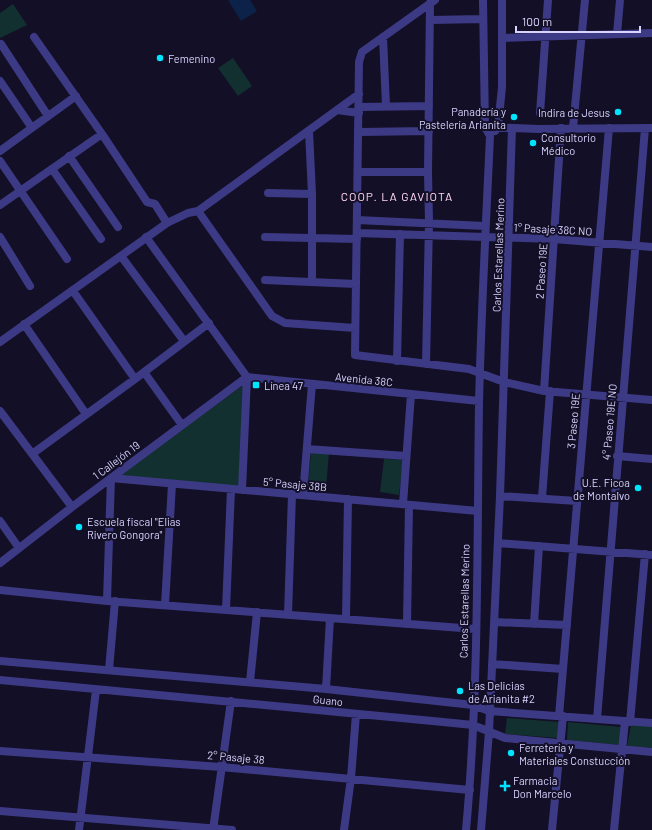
<svg xmlns="http://www.w3.org/2000/svg" width="652" height="830" font-family="Barlow,sans-serif">
	<style>
		.green { fill: #12302f }
		.water { fill: #0c2248 }
		.lines { fill: none; stroke-linecap: round; stroke-linejoin: round }
		.minor { stroke: #3d3a85; stroke-width: 8 }
		.poi-dot { fill: #00e5ff; stroke: #130f26; stroke-width: 1.5 }
		.labels { text-anchor: middle; dominant-baseline: central; stroke-width: 4; stroke-linejoin: round; paint-order: stroke }
		.poi-label { font-size: 11px; fill: #d9d4ff; stroke: #130f26; text-anchor: start }
		.street-label { font-size: 11px; fill: #d9d4ff; stroke: #130f26 }
		.neighbourhood-label { font-size: 12px; letter-spacing: 1px; fill: #ffd6f0; stroke: #130f26 }
	</style>
	<rect width="100%" height="100%" fill="#130f26"/>
	<!-- green -->
	<path class="green" d="M13,4L27,25L0,38V13Z
		M233,58L252,86L238,96L218,68Z
		M245,384L240,487L118,476Z
		M311,452L329,453L326,488L308,486Z
		M384,459L403,460L399,495L380,492Z
		M507,718L559,722L558,738L505,734Z
		M568,722L621,727L620,745L567,740Z
		M631,725L652,726V748L627,746Z"/>
	<!-- water -->
	<path class="water" d="M228,0H250L257,11L241,21Z"/>
	<g class="lines">
		<!-- minor -->
		<path class="minor" d="M435,0L362,52L359,62L355,355L469,369L504,382L544,391L652,400
			M430,20L482,19
			M617,34L620,0
			M34,37L102,134L147,202L155,204L167,223
			M383,37L386,106
			M502,38L652,33
			M1,44L48,116
			M0,81L32,128
			M359,107L429,106
			M337,110L359,113
			M540,113L548,0
			M485,127L539,129L652,128
			M573,128L585,0
			M309,131L312,194V282
			M495,131L498,127L502,87V0
			M359,132L429,131
			M0,151L76,96
			M69,156L118,227
			M0,161L67,259
			M52,169L101,239
			M358,172H428
			M268,193L312,194
			M0,205L102,134
			M198,211L272,316L285,323L355,328
			M357,220L485,226
			M357,233L554,239L652,247
			M0,237L30,286
			M146,237L247,377L242,490
			M265,237L357,239
			M121,256L184,341
			M265,280L356,284
			M73,291L135,379
			M24,324L86,414
			M0,342L167,223L188,213L198,211L359,94
			M397,361L400,234
			M426,364L429,223L428,172L430,3
			M144,372L182,425
			M544,391L561,128
			M0,411L72,507
			M307,449L406,456
			M32,454L135,379L209,323
			M617,456L652,459
			M111,478L478,511
			M303,495L312,384
			M500,496L577,501
			M542,498L550,391
			M403,504L411,394
			M0,521L19,548
			M498,543L652,555
			M0,563L72,507L247,377L479,401
			M0,590L107,601L475,629
			M107,601L111,478
			M165,605L172,484
			M226,610L231,489
			M288,615L292,494
			M346,619L348,499
			M494,622L567,625
			M407,624L409,505
			M534,624L539,546
			M0,661L326,689L473,705L489,711L652,723
			M492,664L563,669
			M109,670L115,601
			M0,680L443,722L473,725L505,738L652,752
			M250,682L257,612
			M326,689L330,618
			M559,716L609,128
			M597,719L645,128
			M630,722L645,554
			M0,751L221,767L470,790
			M0,811L232,830
			M79,830L96,690
			M213,830L231,701
			M344,830L351,778L356,714
			M466,830C479,689 477,546 479,404C481,314 486,225 490,136L485,127L483,0
			M481,830L489,732L500,496L512,128
			M552,830L563,716
			M614,830L625,721"/>
	</g>
	<!-- markers -->
	<g class="poi-dot">
		<circle cx="160" cy="58" r="4"/>
		<circle cx="618" cy="112" r="4"/>
		<circle cx="514" cy="117" r="4"/>
		<circle cx="533" cy="143" r="4"/>
		<rect x="252" y="381" width="8" height="8" rx="2"/>
		<circle cx="638" cy="488" r="4"/>
		<circle cx="79" cy="527" r="4"/>
		<circle cx="460" cy="691" r="4"/>
		<circle cx="511" cy="753" r="4"/>
		<path d="M503 780h4v4h4v4h-4v4h-4v-4h-4v-4h4z"/>
	</g>
	<g class="labels">
		<!-- poi labels -->
		<g class="poi-label">
			<text x="168" y="58">Femenino</text>
			<text x="506" y="111" text-anchor="end">Panadería y<tspan x="506" dy="13">Pastelería Arianita</tspan></text>
			<text x="610" y="112" text-anchor="end">Indira de Jesus</text>
			<text x="541" y="137">Consultorio<tspan x="541" dy="13">Médico</tspan></text>
			<text x="264" y="385">Línea 47</text>
			<text x="630" y="482" text-anchor="end">U.E. Ficoa<tspan x="630" dy="13">de Montalvo</tspan></text>
			<text x="87" y="521">Escuela fiscal "Elias<tspan x="87" dy="13">Rivero Gongora"</tspan></text>
			<text x="468" y="685">Las Delicias<tspan x="468" dy="13">de Arianita #2</tspan></text>
			<text x="519" y="747">Ferretería y<tspan x="519" dy="13">Materiales Constucción</tspan></text>
			<text x="513" y="780">Farmacia<tspan x="513" dy="13">Don Marcelo</tspan></text>
		</g>
		<!-- street labels -->
		<g class="street-label">
			<text transform="translate(553 229) rotate(3)">1° Pasaje 38C NO</text>
			<text transform="translate(498 255) rotate(-88)">Carlos Estarellas Merino</text>
			<text transform="translate(541 271) rotate(-86)">2 Paseo 19E</text>
			<text transform="translate(364 379) rotate(6)">Avenida 38C</text>
			<text transform="translate(573 421) rotate(-85)">3 Paseo 19E</text>
			<text transform="translate(609 422) rotate(-85)">4° Paseo 19E NO</text>
			<text transform="translate(116 460) rotate(-37)">1 Callejón 19</text>
			<text transform="translate(295 484) rotate(5)">5° Pasaje 38B</text>
			<text transform="translate(464 601) rotate(-89)">Carlos Estarellas Merino</text>
			<text transform="translate(328 700) rotate(6)">Guano</text>
			<text transform="translate(236 757) rotate(5)">2° Pasaje 38</text>
		</g>
		<!-- neighbourhood labels -->
		<g class="neighbourhood-label">
			<text x="397" y="196">COOP. LA GAVIOTA</text>
		</g>
	</g>
	<!-- scale -->
	<path d="M516 26v6h124v-6" fill="none" stroke="#d9d4ff" stroke-width="2"/>
	<text x="522" y="26" font-size="12" fill="#d9d4ff" stroke="#130f26" stroke-width="3" paint-order="stroke">100 m</text>
</svg>
